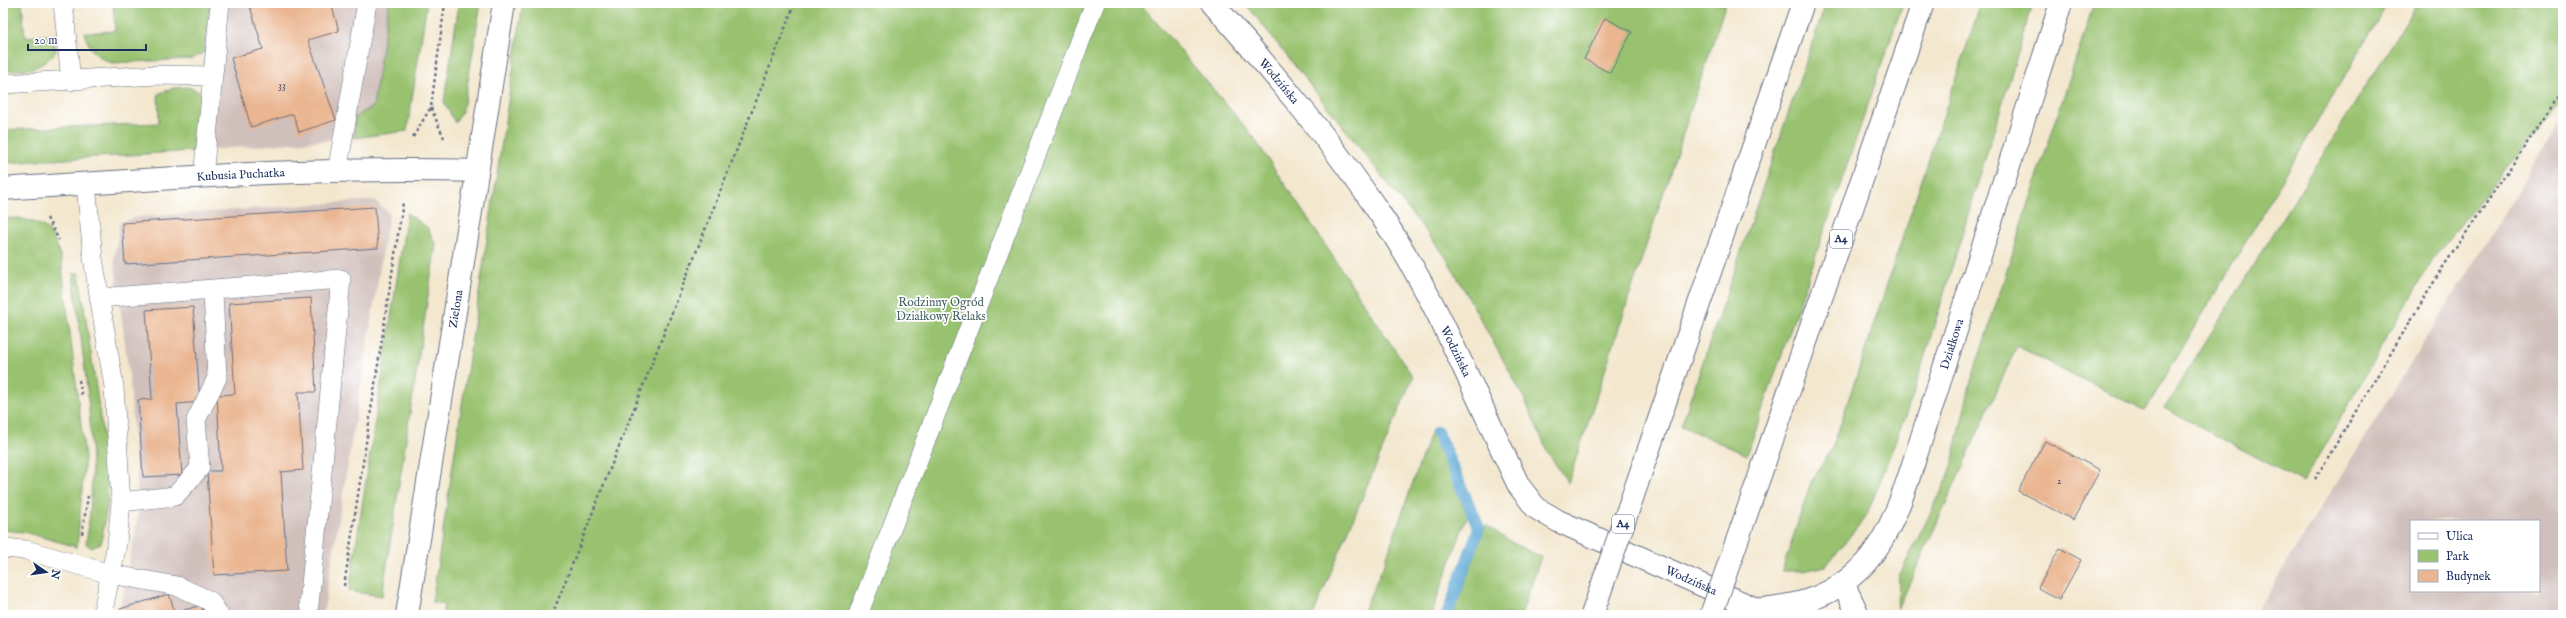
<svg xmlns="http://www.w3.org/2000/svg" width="2566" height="618" font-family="'IM FELL English',serif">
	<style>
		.industrial { fill: #d0c0bc; fill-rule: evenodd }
		.green { fill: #99c26f; stroke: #5a7866 }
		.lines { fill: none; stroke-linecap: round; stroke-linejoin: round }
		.stream { stroke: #5da8d5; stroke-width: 12 }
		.building { fill: #eab590 }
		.lane-casing { stroke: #676f85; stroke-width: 20 }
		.street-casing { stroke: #676f85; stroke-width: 24 }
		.secondary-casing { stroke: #676f85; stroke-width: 24 }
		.highway-casing { stroke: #676f85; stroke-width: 24 }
		.path { stroke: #676f85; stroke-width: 2.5; stroke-dasharray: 3 3; stroke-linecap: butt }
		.lane { stroke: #fff; stroke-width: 19 }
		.street { stroke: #fff; stroke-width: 22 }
		.secondary { stroke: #fff; stroke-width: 22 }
		.highway { stroke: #fff; stroke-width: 22 }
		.highway-bridge-casing { stroke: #676f85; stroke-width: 24; stroke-linecap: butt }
		.highway-bridge { stroke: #fff; stroke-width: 22 }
		.labels { text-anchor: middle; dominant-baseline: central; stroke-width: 3.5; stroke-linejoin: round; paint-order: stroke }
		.number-label { font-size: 10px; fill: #4f506a }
		.shield { fill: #fff; stroke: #5f6d8e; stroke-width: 1 }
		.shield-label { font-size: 11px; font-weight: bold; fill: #1b2f5e }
		.street-label { font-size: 12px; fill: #1b2f5e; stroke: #fff }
		.park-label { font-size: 12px; fill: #476264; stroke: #fff }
	</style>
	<rect width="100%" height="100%" fill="#fff"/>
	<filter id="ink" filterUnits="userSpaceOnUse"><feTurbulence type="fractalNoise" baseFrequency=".025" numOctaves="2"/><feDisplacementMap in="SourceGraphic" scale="8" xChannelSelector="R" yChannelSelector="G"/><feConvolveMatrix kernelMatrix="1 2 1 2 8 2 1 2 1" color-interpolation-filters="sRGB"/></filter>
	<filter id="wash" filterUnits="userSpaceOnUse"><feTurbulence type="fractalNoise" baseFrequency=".012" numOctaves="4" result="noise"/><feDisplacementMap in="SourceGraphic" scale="16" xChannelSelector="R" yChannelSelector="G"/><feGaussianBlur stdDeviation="0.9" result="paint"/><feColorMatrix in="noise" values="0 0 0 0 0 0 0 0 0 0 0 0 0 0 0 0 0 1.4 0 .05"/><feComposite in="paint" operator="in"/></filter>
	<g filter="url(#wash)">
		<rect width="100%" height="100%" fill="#f3e7ce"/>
		<!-- industrial -->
		<path class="industrial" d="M210,3H389L373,108L355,117L354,138L193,151L203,93L204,53Z
			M2563,119V615H2254ZM2411,521H2539V591H2411Z
			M374,200L389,213L323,615H119L139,510L130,383L114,259L120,222L137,217Z"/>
		<!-- green -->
		<path class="green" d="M3,3H22L25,37L53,35L56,51C39,72 28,69 3,71Z
			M113,3H210L204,53L191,59L112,63C96,57 90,50 84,33L115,31Z
			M389,3H427L407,131L354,138L355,117L373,107Z
			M459,3H481L465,99L462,112L455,123L444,102Z
			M523,3H1140L1252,135L1413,377L1313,615H442L444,604L432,602Z
			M1245,3H1726L1568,483L1547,451L1523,396L1446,257Z
			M1826,3H1903L1747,455L1681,426Z
			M1981,3H2033L1912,398L1867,515L1826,566L1803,571H1782L1811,482L1833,446Z
			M2094,3H2388L2145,411L2017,346L1898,609L1899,576L1949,476L1971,381Z
			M2418,3H2563V100L2436,254L2303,482L2164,408Z
			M188,87L203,93L193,151L3,163V130L159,123L158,94L173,88Z
			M407,213L427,227L436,244L382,596L349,591Z
			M19,218C49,226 51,228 61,258L85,458L77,547L24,532L3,530V219Z
			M79,273L106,455L108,501L101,543L92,548L86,544C101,455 83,363 73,274Z
			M1431,431L1469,511L1431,615H1361L1383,567Z
			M1486,525L1511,542L1541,557L1521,615H1453Z"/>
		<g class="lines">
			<!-- stream -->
			<path class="stream" d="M1437,432L1479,528L1447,615"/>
		</g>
		<g id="blocks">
			<!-- building -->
			<path class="building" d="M249,3H331L339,31L308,40L336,120L299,132L293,114L251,127L231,58L263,49Z
				M1605,18L1632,32L1610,73L1584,59Z
				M375,207L378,248L125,264L122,223Z
				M311,298L316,392H298L303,470L281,472L287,571L214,575L207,471H221L217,395L235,394L229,303Z
				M193,307L200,402L177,404L182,475L143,477L138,400L152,399L146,310Z
				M2045,441L2100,470L2073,520L2018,491Z
				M2060,548L2081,560L2059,600L2038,588Z
				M169,594L175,613L201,605L204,615H122L120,609Z"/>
		</g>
	</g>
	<g filter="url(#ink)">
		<use href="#blocks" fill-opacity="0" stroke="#676f85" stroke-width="1"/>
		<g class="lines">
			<!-- lane casing -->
			<g class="lane-casing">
				<path id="lane" d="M63,3L71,81
					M3,84L157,75L211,76
					M337,172L367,3
					M203,177L220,3
					M86,184L93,258L114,387L121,502L117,544L102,615
					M99,298L341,279L309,605
					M121,502L175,496L200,468L196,420L217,378L213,291
					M3,548L26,550L110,574L177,586L210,601L219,615
					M858,615L1095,3"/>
			</g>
			<!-- street casing -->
			<g class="street-casing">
				<g id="street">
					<path id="s1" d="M3,189C161,179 319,166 477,171"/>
				</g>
			</g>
			<!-- secondary casing -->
			<g class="secondary-casing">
				<g id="secondary">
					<path id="s2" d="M1212,3C1271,70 1330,139 1380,214C1436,297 1475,395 1519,486L1536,508L1558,521L1758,610L1762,615"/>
					<path d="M1843,583L1856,610L1855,615"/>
					<path id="s3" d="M1758,610C1774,607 1791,606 1806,601C1881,578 1898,510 1920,443L2061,3"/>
					<path id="s4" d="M407,615L504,3"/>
				</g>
			</g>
			<!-- highway casing -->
			<g class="highway-casing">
				<path id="highway" d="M1654,434L1803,3
					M1760,475L1923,3"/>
			</g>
			<!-- path -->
			<path class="path" d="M431,108L444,138
				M413,137L431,107L445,3
				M47,218L59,240
				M79,380L82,397
				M2315,479L2443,267L2563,90
				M82,534L88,496
				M344,586L403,202
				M552,615L795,3"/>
			<!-- lane -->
			<use href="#lane" class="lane"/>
			<!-- street -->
			<use href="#street" class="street"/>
			<!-- secondary -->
			<use href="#secondary" class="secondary"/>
			<!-- highway -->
			<use href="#highway" class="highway"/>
			<!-- highway-bridge casing -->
			<g class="highway-bridge-casing">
				<path id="highway-bridge" d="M1592,615L1654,434
					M1711,615L1760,475"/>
			</g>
			<!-- highway-bridge -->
			<use href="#highway-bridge" class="highway-bridge"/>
		</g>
	</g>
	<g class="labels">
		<!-- number labels -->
		<g class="number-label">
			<text x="282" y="86">33</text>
			<text x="2059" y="481">2</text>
		</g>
		<!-- shield labels -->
		<g class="shield">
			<rect x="1830" y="230" width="22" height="18" rx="3"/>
			<rect x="1612" y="515" width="22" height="18" rx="3"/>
		</g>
		<g class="shield-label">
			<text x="1841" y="239">A4</text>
			<text x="1623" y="524">A4</text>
		</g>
		<!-- street labels -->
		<g class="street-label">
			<text stroke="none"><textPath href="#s2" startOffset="103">Wodzińska</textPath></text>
			<text stroke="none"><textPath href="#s1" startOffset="238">Kubusia Puchatka</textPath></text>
			<text stroke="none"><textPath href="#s4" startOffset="310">Zielona</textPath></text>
			<text stroke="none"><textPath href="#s3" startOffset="357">Działkowa</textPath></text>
			<text stroke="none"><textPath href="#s2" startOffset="427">Wodzińska</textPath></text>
			<text stroke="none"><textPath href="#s2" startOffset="775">Wodzińska</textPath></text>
		</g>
		<!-- park labels -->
		<g class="park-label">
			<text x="941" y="302">Rodzinny Ogród<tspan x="941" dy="14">Działkowy Relaks</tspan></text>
		</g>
	</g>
	<!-- margin -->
	<rect width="2566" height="618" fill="none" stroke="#fff" stroke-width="16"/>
	<!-- legend -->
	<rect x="2410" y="520" width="130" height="72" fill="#ffffff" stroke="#a4acbf"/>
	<rect x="2418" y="533" width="20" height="6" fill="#ffffff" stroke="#a4acbf"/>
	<text x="2446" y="540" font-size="12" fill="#1b2f5e">Ulica</text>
	<rect x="2418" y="550" width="20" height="12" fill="#99c26f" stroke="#a4acbf"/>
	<text x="2446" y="560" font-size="12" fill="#1b2f5e">Park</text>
	<rect x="2418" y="570" width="20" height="12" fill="#eab590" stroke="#a4acbf"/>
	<text x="2446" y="580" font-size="12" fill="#1b2f5e">Budynek</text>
	<!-- north arrow -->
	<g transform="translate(46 572) rotate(103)" stroke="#ffffff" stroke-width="3" paint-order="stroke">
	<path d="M0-3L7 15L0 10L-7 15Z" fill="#1b2f5e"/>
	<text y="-6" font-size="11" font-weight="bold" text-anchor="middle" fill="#1b2f5e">N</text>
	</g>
	<!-- scale -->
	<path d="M28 44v6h118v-6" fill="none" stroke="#1b2f5e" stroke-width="2"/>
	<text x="34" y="44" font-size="12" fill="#1b2f5e" stroke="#ffffff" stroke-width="3" paint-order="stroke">20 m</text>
</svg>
